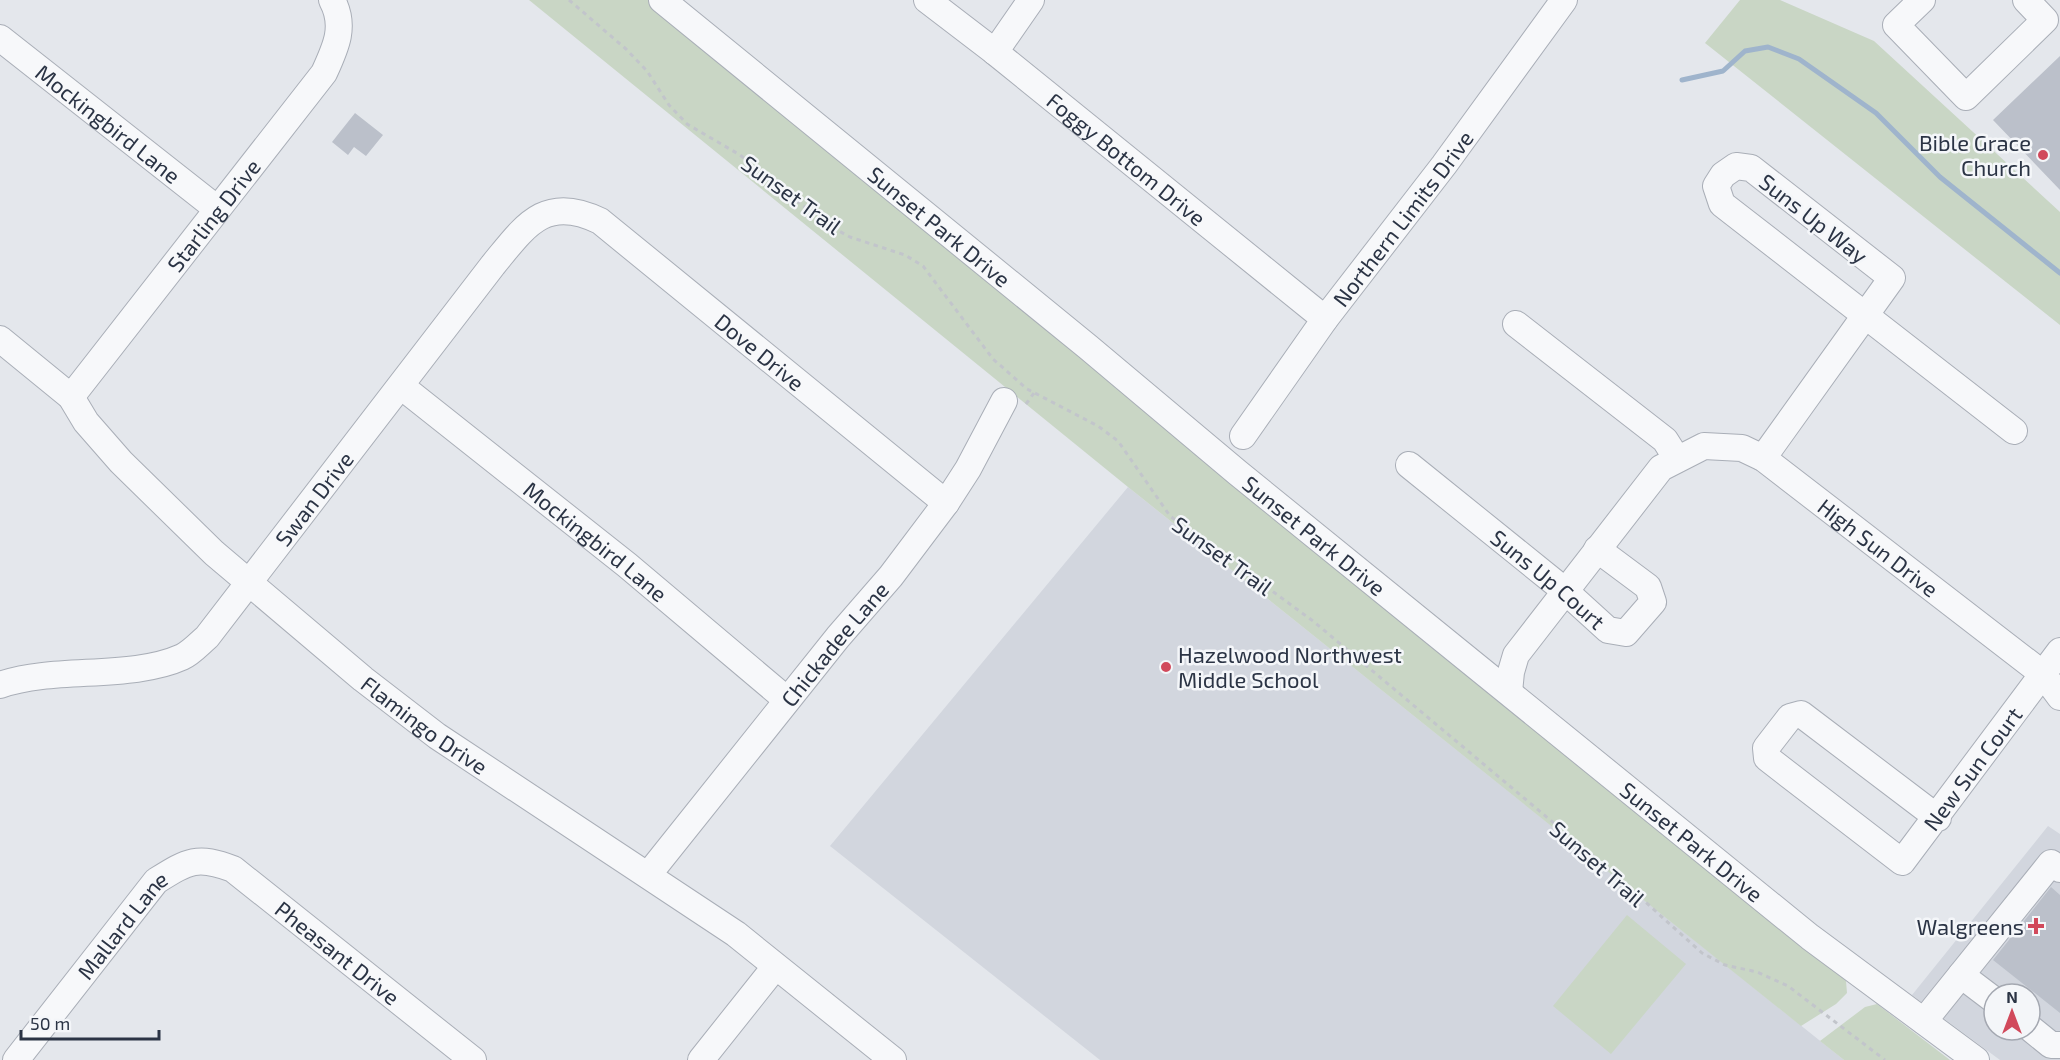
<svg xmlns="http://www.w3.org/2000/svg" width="2060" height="1060" font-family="'Exo 2',sans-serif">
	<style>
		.built { fill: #d2d6de; fill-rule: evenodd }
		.green { fill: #c9d6c5 }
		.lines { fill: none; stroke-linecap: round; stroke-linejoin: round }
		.stream { stroke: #9fb4cc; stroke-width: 5 }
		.building { fill: #bbc0ca }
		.minor-casing { stroke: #a9aeb7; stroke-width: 28 }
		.path { stroke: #c2c5cb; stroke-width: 3; stroke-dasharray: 4.5 4.5; stroke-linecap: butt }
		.minor { stroke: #f7f8fa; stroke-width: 26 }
		.poi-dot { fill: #d1495b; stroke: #f4f6f9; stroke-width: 2 }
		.labels { text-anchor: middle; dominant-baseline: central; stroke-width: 5; stroke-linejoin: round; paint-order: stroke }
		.street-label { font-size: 22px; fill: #2b3445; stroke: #f4f6f9 }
		.poi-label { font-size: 22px; fill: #2b3445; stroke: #f4f6f9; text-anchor: end }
	</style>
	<rect width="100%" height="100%" fill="#e4e7ec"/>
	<!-- built -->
	<path class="built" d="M1128,487L1844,1060H1100L830,846Z
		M2048,826L2060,834V1060H2000L1912,995ZM1994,994H2030V1030H1994Z"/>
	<!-- green -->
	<path class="green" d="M529,0H650L1834,969L1846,981L1847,993L1836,1004L1801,1026L1128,487Z
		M1740,0H1780L1874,41L2060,212V325L1705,43Z
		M1627,915L1686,964L1611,1054L1553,1006Z
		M1877,1004L1950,1060H1844L1820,1041L1865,1007Z"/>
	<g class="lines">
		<!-- stream -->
		<path class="stream" d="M1682,80L1723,71L1745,51L1768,47L1799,59L1876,113L1940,177L2060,273"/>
	</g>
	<!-- building -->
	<path class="building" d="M2060,56V190L1993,120Z
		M355,113L383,135L366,156L354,147L348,155L332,142Z
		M2051,887L2060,895V1013L1993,960Z"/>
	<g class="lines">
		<!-- minor casing -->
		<g class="minor-casing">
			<g id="minor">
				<path id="s1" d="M662,0L1088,347L1238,473L1810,937L1976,1060"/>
				<path id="s2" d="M927,0L995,52L1325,319"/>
				<path d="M1922,0L1896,25L1966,97L2045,20L2026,0"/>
				<path id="s3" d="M0,38L216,208"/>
				<path d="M995,52L1031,0"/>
				<path d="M1516,324L1665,440L1677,459"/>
				<path id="s4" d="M0,339L71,397L86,422L121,462L214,553L363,679L437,736L736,934L893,1060"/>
				<path id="s5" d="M401,386L627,565L787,700"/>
				<path id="s6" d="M71,397L324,73C336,47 346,26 332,0"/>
				<path id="s7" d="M1243,436L1325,319L1444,165L1564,0"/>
				<path d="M1763,458L1892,278L1751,168L1736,166L1723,175L1716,186L1722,204L2014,431"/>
				<path id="s8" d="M1409,465L1564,590L1608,630L1626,633L1653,602L1648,587L1597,549"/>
				<path id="s9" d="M0,685C54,666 131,680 182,657C191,653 199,644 207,637L493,265C525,226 545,194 600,221L946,503"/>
				<path id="s10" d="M1509,692L1511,672L1516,655L1661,468L1704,446L1742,448L1763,458L2043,674L2060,697"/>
				<path id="s11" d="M1938,818L1801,714L1790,717L1766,748L1767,758L1902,862L2060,651"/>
				<path id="s12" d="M648,875L838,637L891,576L946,503L968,469L1004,401"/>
				<path d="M1961,975L1994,1000"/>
				<path d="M1924,1021L2051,863L2060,869"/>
				<path d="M2030,1028L2051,1045H2060"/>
				<path id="s13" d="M16,1060L156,881C188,861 197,855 233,869L473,1060"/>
				<path d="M701,1060L775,967"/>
			</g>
		</g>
		<!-- path -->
		<path class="path" d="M569,0L626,49L647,71L669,105L687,124L740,155L826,224L850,237L905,255L923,266L993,359L1027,389L1098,426L1118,441L1170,516L1313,621L1611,871L1702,953L1725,965L1757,972L1788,986L1885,1060
			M1026,404L1034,393"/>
		<!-- minor -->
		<use href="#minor" class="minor"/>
	</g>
	<!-- markers -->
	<g class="poi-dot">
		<circle cx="2043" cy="155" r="6"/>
		<circle cx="1166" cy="667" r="6"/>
		<path d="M2033 917h6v6h6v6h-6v6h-6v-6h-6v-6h6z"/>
	</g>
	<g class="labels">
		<!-- street labels -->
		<g class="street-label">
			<text stroke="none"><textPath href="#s3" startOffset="138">Mockingbird Lane</textPath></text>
			<text stroke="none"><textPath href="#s2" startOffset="255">Foggy Bottom Drive</textPath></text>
			<text transform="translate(792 194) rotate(36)">Sunset Trail</text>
			<text stroke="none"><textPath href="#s6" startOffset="231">Starling Drive</textPath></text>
			<text stroke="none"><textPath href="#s7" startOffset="270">Northern Limits Drive</textPath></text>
			<text transform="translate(1814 218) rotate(38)">Suns Up Way</text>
			<text stroke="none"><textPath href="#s1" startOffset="358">Sunset Park Drive</textPath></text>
			<text stroke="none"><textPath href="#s9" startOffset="1023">Dove Drive</textPath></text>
			<text stroke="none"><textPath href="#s9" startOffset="392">Swan Drive</textPath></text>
			<text stroke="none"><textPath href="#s1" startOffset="844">Sunset Park Drive</textPath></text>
			<text stroke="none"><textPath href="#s5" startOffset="249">Mockingbird Lane</textPath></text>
			<text stroke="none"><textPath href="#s10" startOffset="530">High Sun Drive</textPath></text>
			<text transform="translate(1223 555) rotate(36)">Sunset Trail</text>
			<text stroke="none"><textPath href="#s8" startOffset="180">Suns Up Court</textPath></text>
			<text stroke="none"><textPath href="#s12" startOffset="297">Chickadee Lane</textPath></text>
			<text stroke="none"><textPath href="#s4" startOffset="576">Flamingo Drive</textPath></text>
			<text stroke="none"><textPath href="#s11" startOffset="520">New Sun Court</textPath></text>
			<text stroke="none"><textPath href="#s1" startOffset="1330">Sunset Park Drive</textPath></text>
			<text transform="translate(1598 863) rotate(41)">Sunset Trail</text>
			<text stroke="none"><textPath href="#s13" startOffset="172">Mallard Lane</textPath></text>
			<text stroke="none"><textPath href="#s13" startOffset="444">Pheasant Drive</textPath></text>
		</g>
		<!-- poi labels -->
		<g class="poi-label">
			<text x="2031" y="142">Bible Grace<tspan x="2031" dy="25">Church</tspan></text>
			<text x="1178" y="654" text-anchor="start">Hazelwood Northwest<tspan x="1178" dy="25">Middle School</tspan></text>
			<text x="2024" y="926">Walgreens</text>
		</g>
	</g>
	<!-- north arrow -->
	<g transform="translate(2012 1012)"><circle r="28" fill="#f4f6f9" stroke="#a4a8b1" stroke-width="1.5"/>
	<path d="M0-4.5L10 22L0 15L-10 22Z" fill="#d1495b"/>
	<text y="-9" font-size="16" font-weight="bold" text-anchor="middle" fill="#2b3445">N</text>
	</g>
	<!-- scale -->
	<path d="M21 1030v9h138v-9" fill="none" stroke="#2b3445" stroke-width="3"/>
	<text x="30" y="1030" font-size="18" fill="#2b3445" stroke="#f4f6f9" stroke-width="4.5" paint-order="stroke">50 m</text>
</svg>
